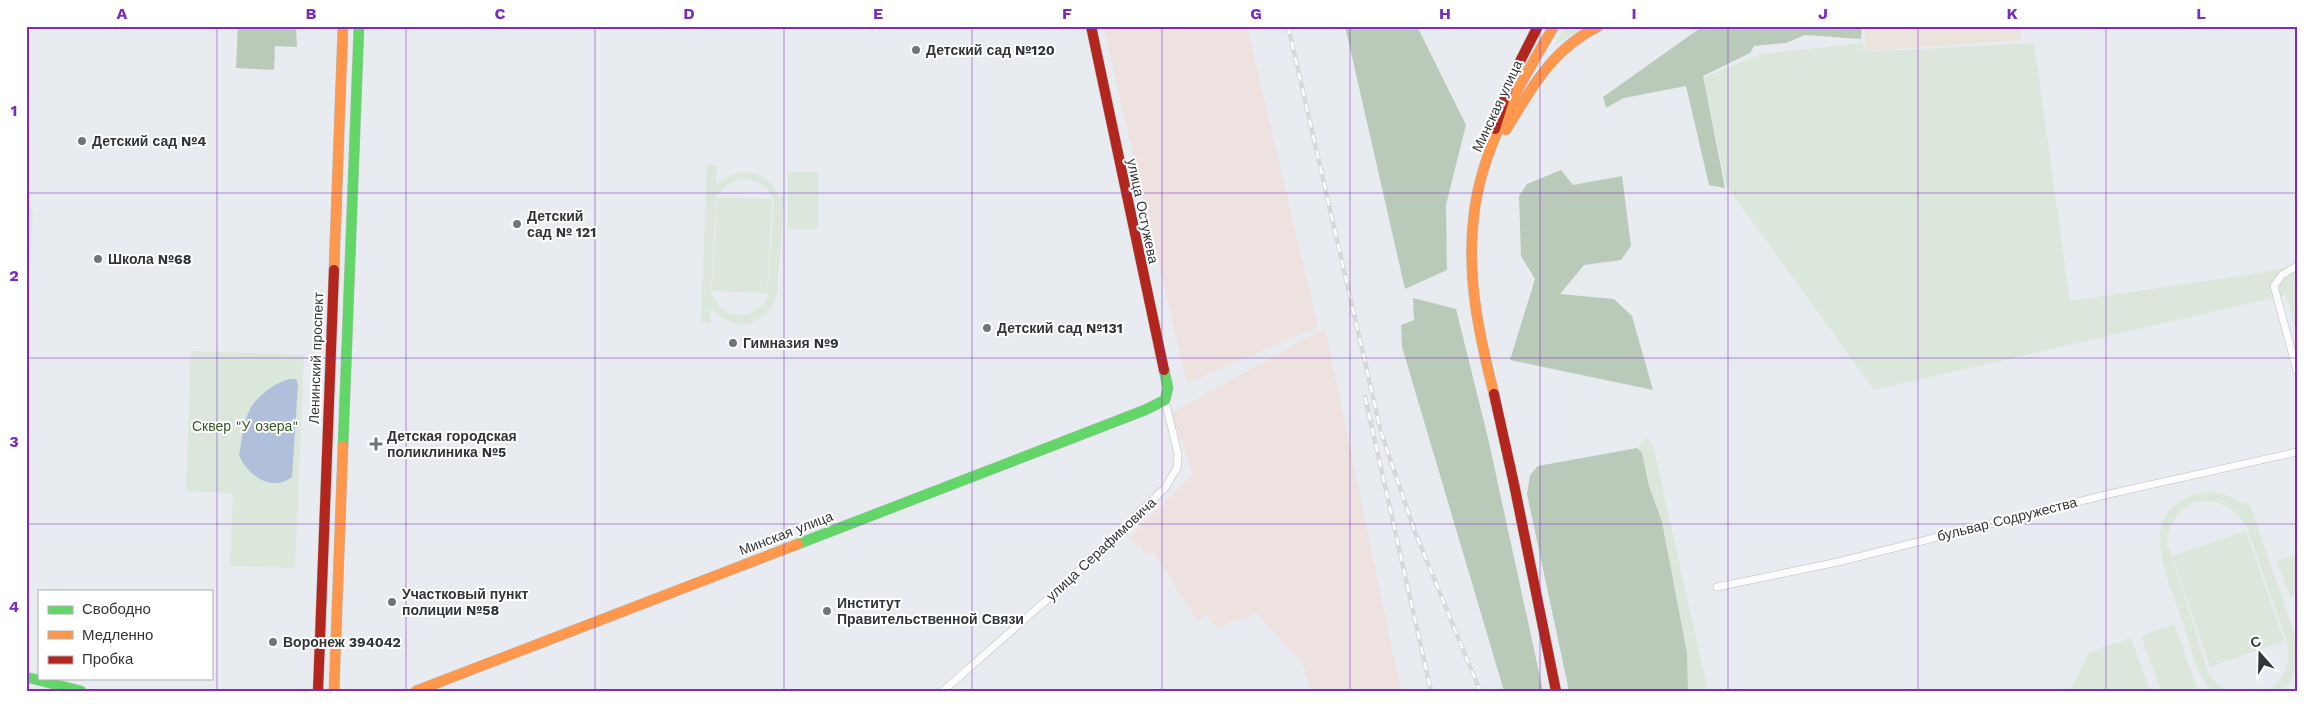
<svg xmlns="http://www.w3.org/2000/svg" width="2323" height="717" font-family="'Work Sans',sans-serif">
	<style>
		.industrial { fill: #eee2e0 }
		.medical { fill: #eae4dc }
		.green { fill: #dbe7db; fill-rule: evenodd }
		.forest { fill: #bacab8 }
		.water { fill: #b0bfda }
		.lines { fill: none; stroke-linecap: round; stroke-linejoin: round }
		.street-casing { stroke: #b9bcbf; stroke-width: 8 }
		.fast-casing { stroke: #b9bcbf; stroke-width: 11 }
		.slow-casing { stroke: #b9bcbf; stroke-width: 11 }
		.jam-casing { stroke: #b9bcbf; stroke-width: 11 }
		.street { stroke: #fcfcfd; stroke-width: 7 }
		.fast { stroke: #63d668; stroke-width: 10 }
		.slow { stroke: #ff974d; stroke-width: 10 }
		.jam { stroke: #b3261e; stroke-width: 10 }
		.rail-casing { stroke: #d7d8d9; stroke-width: 4.5 }
		.rail { stroke: #fff; stroke-width: 2.5; stroke-dasharray: 8; stroke-linecap: butt }
		.grid { fill: none; stroke: #7b2cbf; stroke-width: 1; stroke-opacity: 0.55 }
		.poi-dot { fill: #727578; stroke: #fff; stroke-width: 2 }
		.labels { text-anchor: middle; dominant-baseline: central; stroke-width: 4; stroke-linejoin: round; paint-order: stroke }
		.poi-label { font-size: 14px; font-weight: bold; fill: #323538; stroke: #fff; text-anchor: start }
		.street-label { font-size: 14px; fill: #323538; stroke: #fff }
		.park-label { font-size: 14px; fill: #355726; stroke: #fff }
		.neatline { fill: none; stroke: #7b2cbf; stroke-width: 2 }
		.grid-label { font-size: 16px; text-anchor: middle; font-weight: bold; fill: #7b2cbf }
	</style>
	<rect width="100%" height="100%" fill="#e8ecf0"/>
	<!-- industrial -->
	<path class="industrial" d="M1103,26H1247L1318,327L1187,383Z
		M1325,328L1401,691H1311L1302,662L1257,614L1215,628L1208,615L1197,621L1153,551L1146,556L1140,546L1137,547L1129,538L1193,474L1171,413Z"/>
	<!-- medical -->
	<path class="medical" d="M1864,26H2021V40L1866,51Z"/>
	<!-- green -->
	<path class="green" d="M1565,26H1587L1554,46Z
		M1863,43V52L2034,43L2070,301L2260,273L2297,264V335L2286,295L1874,390L1726,185L1703,78L1761,54Z
		M707,165L717,166L716,185C737,165 767,168 779,197H784L777,293L773,305L764,316L749,324L741,325L722,318L711,308L710,323L701,322ZM740,179C756,179 769,185 774,201L767,300C750,322 720,320 711,291L716,197L727,185Z
		M788,172H818V229H788Z
		M26,197L33,212L28,296L26,301Z
		M717,198L772,199L767,293L712,291Z
		M191,351L304,355L295,568L230,566L233,493L186,491Z
		M1646,438L1653,445L1708,691H1688L1687,653L1662,522L1649,486L1642,454L1637,448Z
		M2213,491L2234,498L2243,504L2249,502L2297,641C2297,656 2298,681 2282,690C2278,692 2270,691 2266,691C2285,680 2291,663 2287,642L2247,528C2223,486 2173,494 2167,542L2209,675L2221,687L2228,691H2212C2195,674 2190,643 2182,620C2165,569 2130,502 2213,491Z
		M2246,531L2284,641L2210,667L2172,556Z
		M2297,554V594L2290,597L2277,561Z
		M2174,624L2197,687L2187,691H2161L2141,636Z
		M2131,638L2150,691H2070L2089,652Z"/>
	<!-- forest -->
	<path class="forest" d="M238,26H296L297,47L275,46L274,70L236,68Z
		M1345,26H1417L1466,125L1446,205L1447,270L1405,289Z
		M1703,26H1862L1861,39L1805,35L1786,43L1754,46L1750,53L1703,76L1725,188L1709,185L1686,86L1624,98L1606,108L1603,97Z
		M1561,170L1573,185L1622,176L1631,246L1621,260L1584,265L1560,294L1614,299L1632,316L1653,390L1510,360L1535,279L1521,256L1519,196L1527,184Z
		M1413,298L1456,309L1488,438L1543,691H1504L1402,347L1401,325L1414,320Z
		M1637,448L1642,453L1649,486L1662,522L1687,653L1688,691H1569L1527,494L1530,475L1538,466Z"/>
	<!-- water -->
	<path class="water" d="M290,379H296L298,385L292,477C272,493 247,475 239,455C242,440 243,422 250,409C257,396 276,382 290,379Z"/>
	<g class="lines">
		<!-- street casing -->
		<g class="street-casing">
			<path id="street" d="M2297,266L2282,275L2274,286L2297,371
				M1717,587L1838,562L2109,494L2297,452
				M943,691L1066,583L1165,488L1177,468L1178,454L1165,400"/>
		</g>
		<!-- fast casing -->
		<g class="fast-casing">
			<path id="fast" d="M343,446L359,26
				M798,544L1145,410L1165,400L1168,388L1164,370
				M26,677L81,691"/>
		</g>
		<!-- slow casing -->
		<g class="slow-casing">
			<path id="slow" d="M1506,130C1532,87 1552,49 1599,26
				M334,270L343,26
				M1494,394C1479,335 1466,275 1474,214C1482,146 1520,84 1554,26
				M334,691L343,446
				M416,691L798,544"/>
		</g>
		<!-- jam casing -->
		<g class="jam-casing">
			<path id="jam" d="M1091,26L1164,370
				M1495,129L1510,81L1538,26
				M1494,394L1514,484L1556,691
				M318,691L334,270"/>
		</g>
		<!-- street -->
		<use href="#street" class="street"/>
		<!-- fast -->
		<use href="#fast" class="fast"/>
		<!-- slow -->
		<use href="#slow" class="slow"/>
		<!-- jam -->
		<use href="#jam" class="jam"/>
		<!-- rail casing -->
		<g class="rail-casing">
			<path id="rail" d="M1288,26L1381,432L1415,532L1480,691
				M1365,397L1431,691"/>
		</g>
		<!-- rail -->
		<use href="#rail" class="rail"/>
	</g>
	<!-- grid -->
	<path class="grid" d="M217,26V691M406,26V691M595,26V691M784,26V691M972,26V691M1162,26V691M1350,26V691M1540,26V691M1728,26V691M1918,26V691M2106,26V691M26,193H2297M26,358H2297M26,524H2297"/>
	<!-- markers -->
	<g class="poi-dot">
		<circle cx="916" cy="50" r="5"/>
		<circle cx="82" cy="141" r="5"/>
		<circle cx="517" cy="224" r="5"/>
		<circle cx="98" cy="259" r="5"/>
		<circle cx="987" cy="328" r="5"/>
		<circle cx="733" cy="343" r="5"/>
		<path d="M373.5 436.5h5v5h5v5h-5v5h-5v-5h-5v-5h5z"/>
		<circle cx="392" cy="602" r="5"/>
		<circle cx="827" cy="611" r="5"/>
		<circle cx="273" cy="642" r="5"/>
	</g>
	<g class="labels">
		<!-- poi labels -->
		<g class="poi-label">
			<text x="926" y="50">Детский сад №120</text>
			<text x="92" y="141">Детский сад №4</text>
			<text x="527" y="216">Детский<tspan x="527" dy="16">сад № 121</tspan></text>
			<text x="108" y="259">Школа №68</text>
			<text x="997" y="328">Детский сад №131</text>
			<text x="743" y="343">Гимназия №9</text>
			<text x="387" y="436">Детская городская<tspan x="387" dy="16">поликлиника №5</tspan></text>
			<text x="402" y="594">Участковый пункт<tspan x="402" dy="16">полиции №58</tspan></text>
			<text x="837" y="603">Институт<tspan x="837" dy="16">Правительственной Связи</tspan></text>
			<text x="283" y="642">Воронеж 394042</text>
		</g>
		<!-- street labels -->
		<g class="street-label">
			<text transform="translate(1497 106) rotate(-65)">Минская улица</text>
			<text transform="translate(1143 211) rotate(78)">улица Остужева</text>
			<text transform="translate(316 358) rotate(-88)">Ленинский проспект</text>
			<text transform="translate(2007 519) rotate(-14)">бульвар Содружества</text>
			<text transform="translate(786 533) rotate(-21)">Минская улица</text>
			<text transform="translate(1101 549) rotate(-43)">улица Серафимовича</text>
		</g>
		<!-- park labels -->
		<g class="park-label">
			<text x="245" y="426">Сквер "У озера"</text>
		</g>
	</g>
	<!-- border -->
	<rect width="2323" height="717" fill="none" stroke="#ffffff" stroke-width="55"/>
	<!-- legend -->
	<rect x="38" y="590" width="175" height="90" fill="#ffffff" stroke="#adaeaf"/>
	<rect x="48" y="606" width="25" height="8" fill="#63d668" stroke="#adaeaf"/>
	<text x="82" y="614" font-size="15" fill="#323538">Свободно</text>
	<rect x="48" y="631" width="25" height="8" fill="#ff974d" stroke="#adaeaf"/>
	<text x="82" y="640" font-size="15" fill="#323538">Медленно</text>
	<rect x="48" y="656" width="25" height="8" fill="#b3261e" stroke="#adaeaf"/>
	<text x="82" y="664" font-size="15" fill="#323538">Пробка</text>
	<!-- north arrow -->
	<g transform="translate(2260 654) rotate(340)" stroke="#ffffff" stroke-width="4" paint-order="stroke">
	<path d="M0-4L9 19L0 12L-9 19Z" fill="#323538"/>
	<text y="-8" font-size="14" font-weight="bold" text-anchor="middle" fill="#323538">С</text>
	</g>
	<rect x="28" y="28" width="2268" height="662" class="neatline"/>
	<g class="grid-label">
		<text x="122" y="19">A</text>
		<text x="311" y="19">B</text>
		<text x="500" y="19">C</text>
		<text x="689" y="19">D</text>
		<text x="878" y="19">E</text>
		<text x="1067" y="19">F</text>
		<text x="1256" y="19">G</text>
		<text x="1445" y="19">H</text>
		<text x="1634" y="19">I</text>
		<text x="1823" y="19">J</text>
		<text x="2012" y="19">K</text>
		<text x="2201" y="19">L</text>
		<text x="14" y="116">1</text>
		<text x="14" y="281">2</text>
		<text x="14" y="447">3</text>
		<text x="14" y="612">4</text>
	</g>
</svg>
